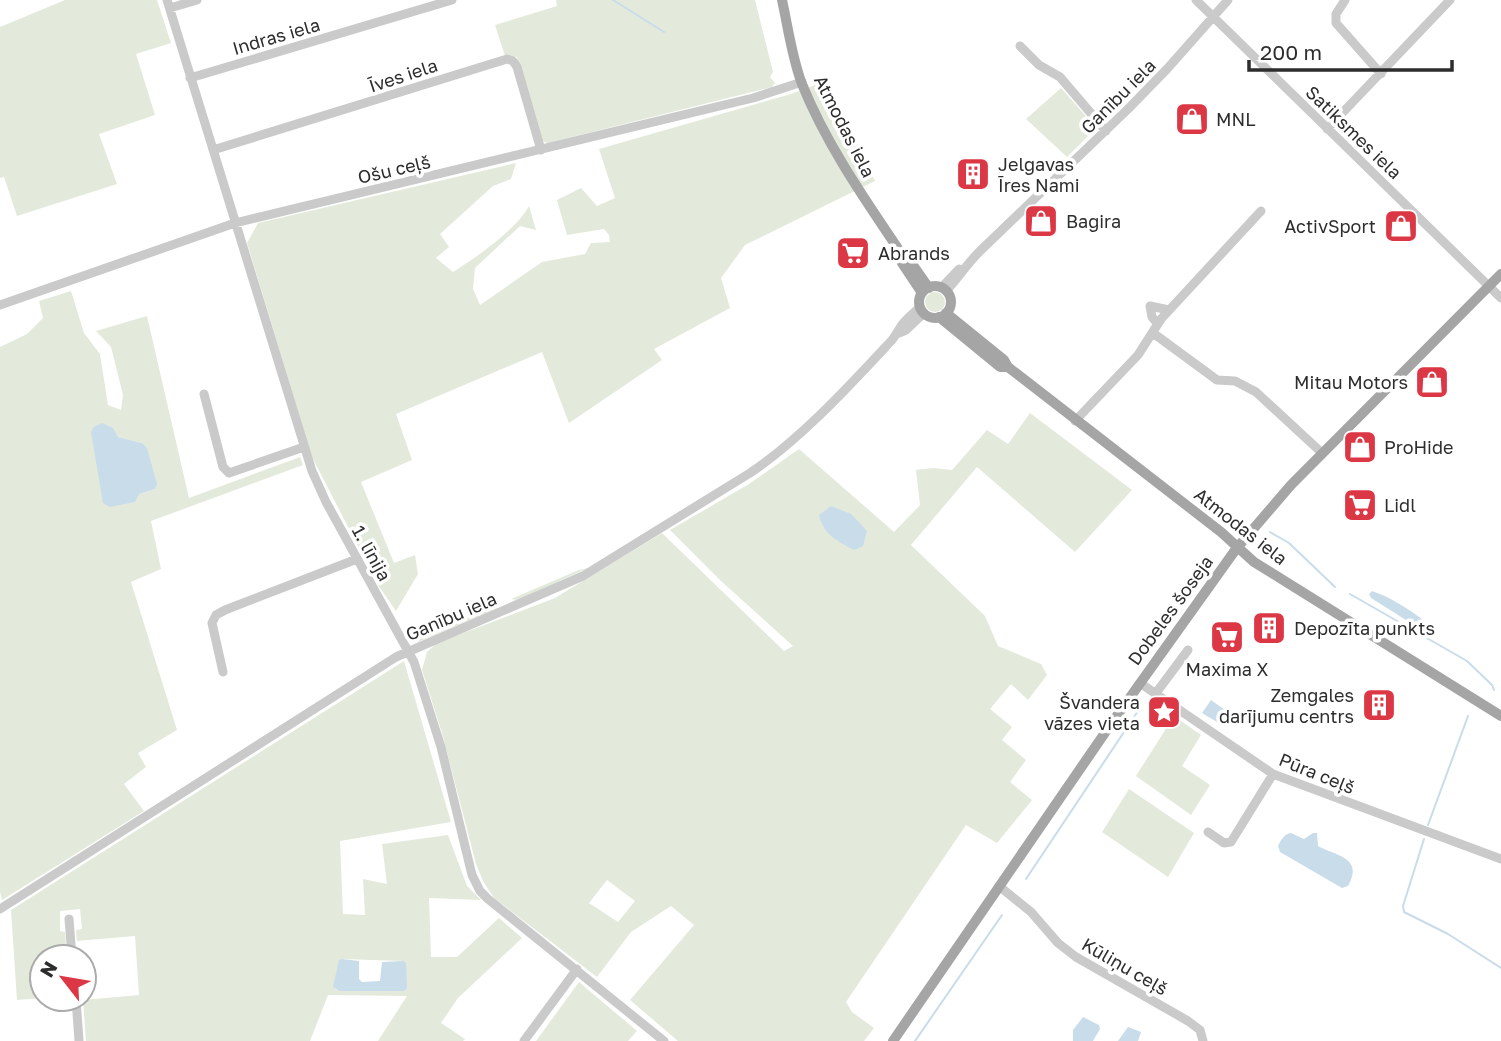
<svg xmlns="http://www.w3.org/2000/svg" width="1501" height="1041" font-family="'Golos Text',sans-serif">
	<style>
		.green { fill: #e3eadb; fill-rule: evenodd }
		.water { fill: #c8dce9 }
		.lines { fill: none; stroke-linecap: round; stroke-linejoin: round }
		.stream { stroke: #c8dce9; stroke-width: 2 }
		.minor { stroke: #cacaca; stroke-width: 9 }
		.major { stroke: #a5a5a5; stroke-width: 10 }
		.labels { text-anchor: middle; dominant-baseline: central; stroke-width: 7; stroke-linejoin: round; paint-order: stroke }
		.street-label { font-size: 18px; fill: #2d2d2d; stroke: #fff }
		.poi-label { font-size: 18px; fill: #2d2d2d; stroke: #fff; text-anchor: start }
	</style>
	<rect width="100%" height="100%" fill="#fff"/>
	<!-- green -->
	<path class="green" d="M65,0H157L171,43L136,54L155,115L99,134L117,184L17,216L4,177L0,178V27Z
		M556,0H755L773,72L770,77L775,83L772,87L548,143L541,141L517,57L505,56L495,25L557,6Z
		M818,84L828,90L875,181L745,245L721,278L730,308L654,349L662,360L569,423L542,352L396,414L412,460L361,482L394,563L415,555L418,574L396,611L378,585L312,457L247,243L258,223L516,163L511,179L493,186L440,234L449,247L436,258L453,272C478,256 515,231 529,206L536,230L520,226L475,268L473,289L480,305L542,262L585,254L591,243L610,242L609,235L604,229L567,235L557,200L581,188L597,206L615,198L599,149L791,94Z
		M1061,88L1093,124L1092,132L1067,157L1026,119Z
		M71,291L84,333L100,354L108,405L121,410L123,395L111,347L96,331L147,316L189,498L300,457L303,465L151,521L161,569L131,582L177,730L138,753L146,767L124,784L144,811L2,900L0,892V347L27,334L43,318L39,301ZM118,437L142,443L155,489L139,494Z
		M925 302a10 10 0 1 1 20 0a10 10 0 1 1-20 0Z
		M1030,413L1132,490L1075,552L977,467L911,545L985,616L998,646L1041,664L1047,675L1028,700L1011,684L990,709L1012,727L1002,740L1026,760L1010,782L1032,800L997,843L966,825L846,1002L852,1012L874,1028L864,1041H678L630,1000L694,925L671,906L631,932L597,977L494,898L483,881L476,864L442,733L422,670L427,652L437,643L555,598L662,533L784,651L793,646L721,581L670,530L749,484L799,449L894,532L920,505L916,470L933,468L952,470L987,430L1008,444ZM607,880L635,901L618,922L589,903Z
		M588,568L518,600L511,599L579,570Z
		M500,604L496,609L418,642L409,640Z
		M404,661L451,822L340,841L343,914L365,915L363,879L387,884L382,844L448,835L467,886L481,900L429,898L431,957H457L499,918L522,938L458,998L441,1023L465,1039L463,1041H378L407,996L328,995L310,1041H86L83,1000L139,995L135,936L77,941L76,930L82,929L80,909L60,911V931L65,932L67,957H42V998L17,1000L11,910ZM342,959L403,961L404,991H339L335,989Z
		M1174,716L1201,735L1182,766L1210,785L1191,815L1136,776Z
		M1129,789L1194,833L1168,877L1102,832Z
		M579,982L637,1031L628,1041H536Z"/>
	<!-- water -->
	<path class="water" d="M102,423L113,428L118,437L142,443L147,448L157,484L155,489L139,494L135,502L110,507L103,503L91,432L94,427Z
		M831,506L851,514L867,531L863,546L854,550C837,541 823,534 819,515Z
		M1372,591C1390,597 1407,608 1422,619V623L1420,626L1414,625L1371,598L1369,594Z
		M1211,700L1225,710L1220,721L1217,722L1202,713Z
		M1291,833L1304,839L1313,833H1317L1318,846C1336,856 1364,857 1348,886L1342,888L1280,852L1278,846C1281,840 1284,834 1291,833Z
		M342,959L359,961V979L362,982L380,981L382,962L403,961L406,963L407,988L404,991H339L333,987L339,960Z
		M1083,1017L1099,1025L1100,1029L1093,1041H1073V1030Z
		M1128,1027L1141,1032L1138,1041H1118Z"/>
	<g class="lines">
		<!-- stream -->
		<path class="stream" d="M613,0L664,32
			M1270,532L1289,543L1335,587
			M1350,594L1467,661L1492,685L1494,690
			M1428,825L1468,716
			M1424,839L1403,906L1404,912L1448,934L1501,968
			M1026,879L1138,711
			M915,1041L1002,915"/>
		<!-- minor -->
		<path class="minor" d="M167,0L312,471L326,502L414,662L441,747L472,875L480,891L488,899L664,1041
			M1196,0L1501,298
			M1345,0L1336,14V23L1381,74
			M170,8L197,0
			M1020,46L1039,65L1060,77L1106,131
			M190,78L452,0
			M1327,129L1450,0
			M213,150L507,59L513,61L517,67L541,150
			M941,288L959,269
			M946,291C958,278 967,264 980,251L1128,109L1167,69L1228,0
			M0,305L235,223L753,98L802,82
			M1158,324L1152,317L1150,306L1169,310
			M899,333L906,330L924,313
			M1153,333L1217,380L1235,381L1256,392L1322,453
			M204,394L223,467L229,473L304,447
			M1075,421L1138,355L1161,319L1261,211
			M223,672L212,623L216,615L225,610L357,559
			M1140,683L1273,774L1501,859
			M1156,693L1188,650
			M1208,832L1224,843L1231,842L1273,774
			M999,886L1031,912L1058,943L1076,957L1188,1021L1200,1030L1203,1041
			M0,909L396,657L583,576L750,473C801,439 851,384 892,340C896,335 898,331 901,326C906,319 914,313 920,307
			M69,919L72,957
			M76,999L79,1041
			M524,1041L577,969"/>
		<!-- major -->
		<path class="major" d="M782,0C788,27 792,58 802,84C827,146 866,201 903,256L908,258L929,288
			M903,256L902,263L922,293
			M919 302a16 16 0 1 1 32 0a16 16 0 1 1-32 0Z
			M946,313L1004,360L1008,367L1221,532L1254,562L1501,716
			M939,317L1000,367H1008
			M893,1041L1111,724L1236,549L1291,485L1501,274"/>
	</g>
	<!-- icons -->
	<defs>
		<g id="shop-square" transform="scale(1.75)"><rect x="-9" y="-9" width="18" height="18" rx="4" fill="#db3745" stroke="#fff"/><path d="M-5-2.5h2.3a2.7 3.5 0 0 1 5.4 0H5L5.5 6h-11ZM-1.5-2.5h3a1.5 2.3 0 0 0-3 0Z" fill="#fff"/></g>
		<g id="building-square" transform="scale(1.75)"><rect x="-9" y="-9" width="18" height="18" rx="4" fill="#db3745" stroke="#fff"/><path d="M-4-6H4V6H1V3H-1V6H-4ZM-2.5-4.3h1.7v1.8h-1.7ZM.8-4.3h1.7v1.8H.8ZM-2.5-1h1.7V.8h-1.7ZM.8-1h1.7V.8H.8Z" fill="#fff"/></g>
		<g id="supermarket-square" transform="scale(1.75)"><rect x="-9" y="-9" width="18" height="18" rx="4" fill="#db3745" stroke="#fff"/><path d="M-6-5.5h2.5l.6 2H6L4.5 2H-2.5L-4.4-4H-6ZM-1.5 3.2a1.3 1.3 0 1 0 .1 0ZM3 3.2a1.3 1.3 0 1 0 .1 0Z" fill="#fff"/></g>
		<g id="sight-square" transform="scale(1.75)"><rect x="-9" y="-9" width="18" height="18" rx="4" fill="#db3745" stroke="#fff"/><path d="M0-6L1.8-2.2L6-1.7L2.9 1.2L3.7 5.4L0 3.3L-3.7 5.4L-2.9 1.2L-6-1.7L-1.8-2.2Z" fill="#fff"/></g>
	</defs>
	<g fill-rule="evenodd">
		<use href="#shop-square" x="1192" y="119"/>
		<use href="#building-square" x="973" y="174"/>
		<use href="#shop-square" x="1041" y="221"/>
		<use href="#shop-square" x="1401" y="226"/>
		<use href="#supermarket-square" x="853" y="253"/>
		<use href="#shop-square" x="1432" y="382"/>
		<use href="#shop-square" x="1360" y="447"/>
		<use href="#supermarket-square" x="1360" y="505"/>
		<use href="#building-square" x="1269" y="628"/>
		<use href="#supermarket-square" x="1227" y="637"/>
		<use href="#building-square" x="1379" y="705"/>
		<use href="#sight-square" x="1164" y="712"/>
	</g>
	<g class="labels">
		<!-- street labels -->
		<g class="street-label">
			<text transform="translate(276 36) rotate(-16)">Indras iela</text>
			<text transform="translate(403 75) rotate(-18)">Īves iela</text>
			<text transform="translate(1118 96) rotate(-45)">Ganību iela</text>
			<text transform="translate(845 126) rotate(63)">Atmodas iela</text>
			<text transform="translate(1354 132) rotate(44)">Satiksmes iela</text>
			<text transform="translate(394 169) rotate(-13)">Ošu ceļš</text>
			<text transform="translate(1241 526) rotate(38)">Atmodas iela</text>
			<text transform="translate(372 553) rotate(61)">1. līnija</text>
			<text transform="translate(1170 610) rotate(-54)">Dobeles šoseja</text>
			<text transform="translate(451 616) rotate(-23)">Ganību iela</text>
			<text transform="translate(1317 773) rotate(22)">Pūra ceļš</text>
			<text transform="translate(1125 966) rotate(30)">Kūliņu ceļš</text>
		</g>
		<!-- poi labels -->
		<g class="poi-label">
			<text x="1216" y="119">MNL</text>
			<text x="998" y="164">Jelgavas<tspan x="998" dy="21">Īres Nami</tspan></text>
			<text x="1066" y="221">Bagira</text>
			<text x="1376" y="226" text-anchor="end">ActivSport</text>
			<text x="878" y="253">Abrands</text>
			<text x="1408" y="382" text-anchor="end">Mitau Motors</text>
			<text x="1384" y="447">ProHide</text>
			<text x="1384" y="505">Lidl</text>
			<text x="1294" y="628">Depozīta punkts</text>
			<text x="1227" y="669" text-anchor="middle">Maxima X</text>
			<text x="1354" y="695" text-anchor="end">Zemgales<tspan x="1354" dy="21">darījumu centrs</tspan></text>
			<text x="1140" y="702" text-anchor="end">Švandera<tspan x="1140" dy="21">vāzes vieta</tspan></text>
		</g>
	</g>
	<!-- north arrow -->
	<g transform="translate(63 978) rotate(301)"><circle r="33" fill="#ffffff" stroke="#ababab" stroke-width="2"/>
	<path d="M0-5L12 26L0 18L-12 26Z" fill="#db3745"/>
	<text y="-10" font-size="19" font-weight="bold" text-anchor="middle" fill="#2d2d2d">N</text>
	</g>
	<!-- scale -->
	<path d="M1249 60v10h203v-10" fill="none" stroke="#2d2d2d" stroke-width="3.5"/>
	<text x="1260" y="60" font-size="21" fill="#2d2d2d" stroke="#ffffff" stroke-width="5" paint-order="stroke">200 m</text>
</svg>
